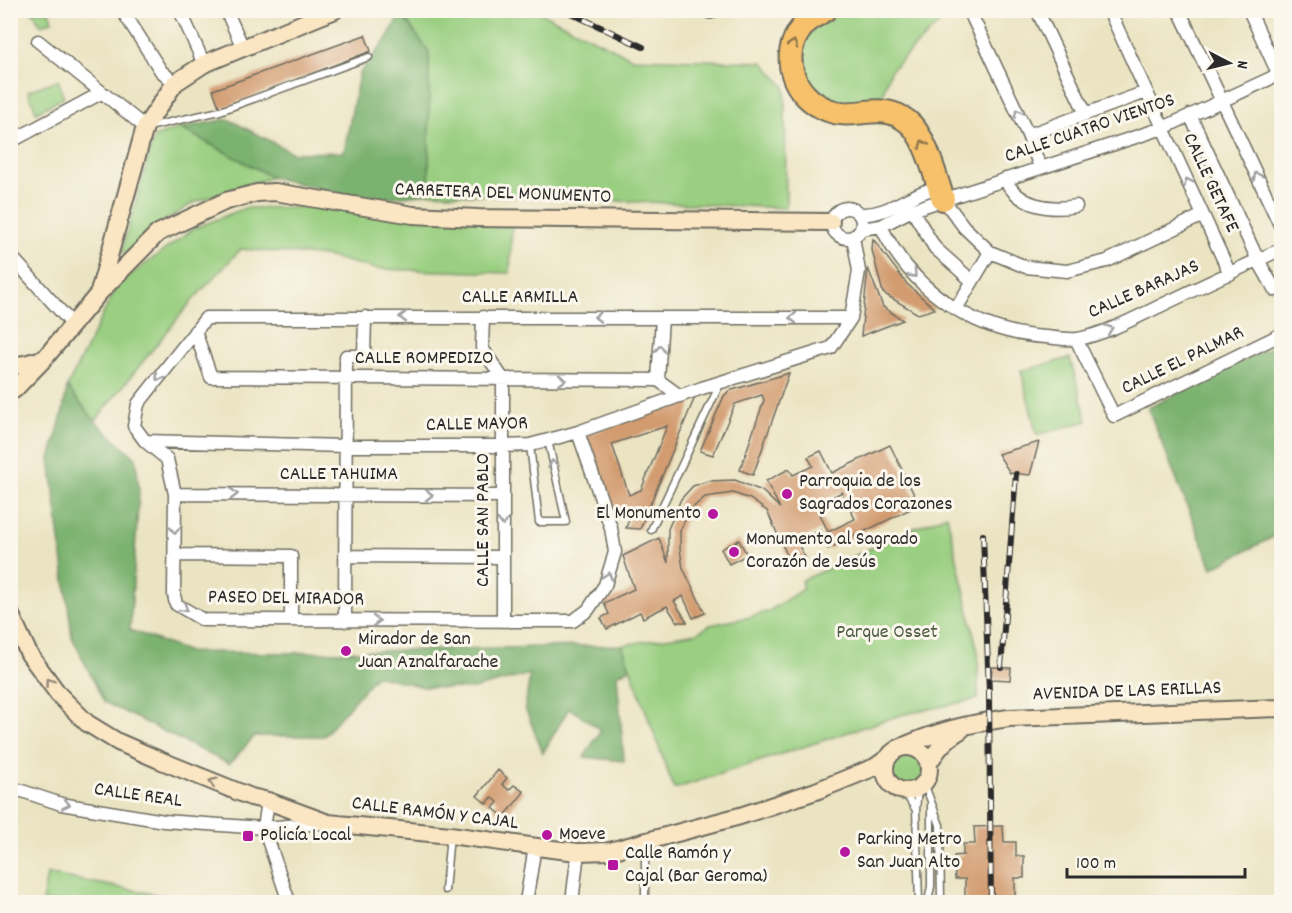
<svg xmlns="http://www.w3.org/2000/svg" width="1292" height="913" font-family="Dekko,sans-serif">
	<style>
		.green { fill: #9acf81; stroke: #627d56; stroke-width: 1.5 }
		.forest { fill: #7bb26f; stroke: #536e4d; stroke-width: 1.5 }
		.building { fill: #d29b6f; fill-rule: evenodd }
		.lines { fill: none; stroke-linecap: round; stroke-linejoin: round }
		.lane-casing { stroke: #6e6c60; stroke-width: 9 }
		.street-casing { stroke: #6e6c60; stroke-width: 15 }
		.secondary-casing { stroke: #6e6c60; stroke-width: 20 }
		.highway-casing { stroke: #6e6c60; stroke-width: 26 }
		.lane { stroke: #fff; stroke-width: 6 }
		.street { stroke: #fff; stroke-width: 12 }
		.secondary { stroke: #fbe6c4; stroke-width: 16 }
		.highway { stroke: #f6c16b; stroke-width: 22 }
		.rail-casing { stroke: #2b2b2b; stroke-width: 6 }
		.rail { stroke: #fbf7ec; stroke-width: 4; stroke-dasharray: 11; stroke-linecap: butt }
		.oneway { stroke: #90764b }
		.oneway2 { stroke: #a0a0a0 }
		.oneway3 { stroke: #938878 }
		.poi-dot { fill: #b5179e; stroke: #fbf7ec; stroke-width: 2 }
		.labels { text-anchor: middle; dominant-baseline: central; stroke-width: 6; stroke-linejoin: round; paint-order: stroke }
		.street-label { font-size: 20px; fill: #2b2b2b; stroke: #fbf7ec }
		.poi-label { font-size: 20px; fill: #2b2b2b; stroke: #fbf7ec; text-anchor: start }
		.park-label { font-size: 20px; fill: #4c5c45; stroke: #fbf7ec }
	</style>
	<rect width="100%" height="100%" fill="#fbf7ec"/>
	<filter id="ink" filterUnits="userSpaceOnUse"><feTurbulence type="fractalNoise" baseFrequency=".0167" numOctaves="2"/><feDisplacementMap in="SourceGraphic" scale="12" xChannelSelector="R" yChannelSelector="G"/><feConvolveMatrix kernelMatrix="1 2 1 2 8 2 1 2 1" color-interpolation-filters="sRGB"/></filter>
	<filter id="wash" filterUnits="userSpaceOnUse"><feTurbulence type="fractalNoise" baseFrequency=".008" numOctaves="4" result="noise"/><feDisplacementMap in="SourceGraphic" scale="24" xChannelSelector="R" yChannelSelector="G"/><feGaussianBlur stdDeviation="1.35" result="paint"/><feColorMatrix in="noise" values="0 0 0 0 0 0 0 0 0 0 0 0 0 0 0 0 0 1.4 0 .05"/><feComposite in="paint" operator="in"/></filter>
	<g filter="url(#wash)">
		<rect width="100%" height="100%" fill="#ebe4c3"/>
		<!-- green -->
		<path class="green" d="M32,11H49L52,21L41,25Z
			M399,11H423L439,15L448,11H537L632,58L763,62L785,87L786,208L429,193V52Z
			M844,11H952L890,71L880,104H823L798,70L803,42L818,23Z
			M58,80L64,98L36,112L28,91Z
			M180,128L272,177L193,203L143,235L132,251L121,253L154,137Z
			M322,207L512,219L510,273L376,269L326,256L241,249L191,302L95,421L67,387L118,284L195,228L245,208Z
			M1070,358L1087,421L1037,435L1021,371Z
			M947,515L978,652V699L901,715L674,789L622,645L697,633L710,625L750,617L769,611L803,589L801,581L912,529Z
			M890 769a17 17 0 1 1 34 0a17 17 0 1 1-34 0Z
			M47,874L197,902H42Z"/>
		<!-- forest -->
		<path class="forest" d="M401,13L429,52V193L366,200L272,177L180,128L228,119L293,153L344,152L359,74L386,40Z
			M1281,342V533L1212,568L1148,408Z
			M67,387L95,421L136,458L139,492L130,630L189,652L287,653L622,645L630,668L617,675L624,761L584,757L601,730L569,708L543,753L525,708L530,674L473,689L423,687L376,675L324,736H255L229,764L104,702L72,637L50,459L63,411Z"/>
		<g id="blocks">
			<!-- building -->
			<path class="building" d="M365,35L371,51L220,109L213,90Z
				M873,239L907,284L935,309L918,314L883,293L872,250Z
				M868,268L883,307L903,320L861,336Z
				M789,373L753,475L740,470L764,400L762,395L735,404L713,455L700,451L724,396L729,391Z
				M695,397L640,529L626,528L633,507L612,514L584,436ZM667,426L641,490L629,495L612,444Z
				M1039,442L1030,475L1010,473L998,454Z
				M890,445L919,505L828,549L820,530L797,542L806,559L792,566L767,511L750,499L733,493L705,497L689,511L680,531V549L683,568L705,613L693,618L683,596L674,601L687,622H677L667,606L643,618L640,612L607,629L601,618L609,614L604,603L634,589L623,556L659,538L668,563V529L681,499L693,486L708,481L735,480L762,491L780,508L766,481L789,469L793,475L813,466L808,457L821,451L832,473ZM842,492L855,519L828,532L816,505Z
				M739,540L747,555L729,564L721,549Z
				M992,667L1011,668L1010,680L991,679Z
				M498,770L507,778L502,784L509,790L514,785L524,792L504,817L493,808L498,802L492,797L487,804L477,796Z
				M1003,826L1004,842H1016V856H1024V878H1015V902H965V879H955L954,856L963,855V844H975L974,827Z"/>
		</g>
	</g>
	<g filter="url(#ink)">
		<use href="#blocks" fill-opacity="0" stroke="#6e6c60" stroke-width="1.5"/>
		<g class="lines">
			<!-- lane casing -->
			<g class="lane-casing">
				<path id="lane" d="M148,127L220,111L369,57
					M530,445L539,522H566L548,440
					M651,530L721,382
					M924,783L940,825L941,902
					M918,788L916,810L919,902
					M903,790L916,810
					M445,890L450,835
					M645,902V843
					M928,902L931,886V804"/>
			</g>
			<!-- street casing -->
			<g class="street-casing">
				<path id="street" d="M180,10L204,64
					M226,10L243,48
					M969,10L1028,135L1040,167
					M1037,10L1086,114
					M1109,10L1230,274
					M1179,10L1282,229
					M1249,10L1281,80
					M124,13L161,71L175,83
					M38,41L145,127
					M1190,115L1258,260L1275,290L1282,287
					M1028,135L1146,92
					M10,142L101,93
					M1005,179C1018,206 1049,211 1076,206
					M943,199L964,227L990,252L1026,267L1067,271L1107,261L1203,215
					M832 223a15 15 0 1 1 30 0a15 15 0 1 1-30 0Z
					M912,210L935,248L972,281
					M860,214C891,216 913,189 942,188
					M881,226C911,290 975,333 1046,337C1056,338 1068,340 1078,339C1108,333 1135,318 1162,305C1202,286 1242,267 1282,249
					M861,229L881,226L912,210L1163,128L1282,73
					M10,255L73,325
					M956,309L990,252
					M483,317L482,348L503,379V621
					M195,331L211,377L658,380L680,396
					M1076,339L1114,416L1282,334
					M658,380L662,318
					M578,432L611,528L615,552L605,585L588,610L573,621L203,620L176,604L174,595L175,494L167,459L145,441L134,426L138,404L206,318H851
					M145,441L345,446H503L530,445L578,432L702,388L831,348L851,318L859,271L853,237
					M175,494L503,496
					M175,555L291,556V620
					M345,556L503,557
					M345,621L346,356H364L365,317
					M10,787L61,804L164,821L264,828L323,823
					M268,801L264,828L289,902
					M526,902L535,846
					M572,902L578,852"/>
			</g>
			<!-- secondary casing -->
			<g class="secondary-casing">
				<path id="secondary" d="M710,10H711
					M99,292L145,127L175,83L204,64L335,10
					M10,366L25,364L43,359
					M14,390L44,359L99,293L158,233L226,201L257,193L275,192L413,215L478,218L831,222
					M10,613L29,654L59,695L87,723L118,742L157,759L251,797L268,801L328,823L450,835L552,849L578,852L610,851L740,816L816,791L875,767L889,757
					M885 769a22 22 0 1 1 44 0a22 22 0 1 1-44 0Z
					M897,749C937,731 966,724 1009,718L1282,708
					M929,763C938,748 946,739 961,730"/>
			</g>
			<!-- highway casing -->
			<g class="highway-casing">
				<path id="highway" d="M825,10C818,14 808,19 803,26C778,56 793,97 828,110C855,121 880,100 907,121C926,135 935,177 943,199"/>
			</g>
			<!-- lane -->
			<use href="#lane" class="lane"/>
			<!-- street -->
			<use href="#street" class="street"/>
			<!-- secondary -->
			<use href="#secondary" class="secondary"/>
			<!-- highway -->
			<use href="#highway" class="highway"/>
			<!-- rail casing -->
			<g class="rail-casing">
				<path id="rail" d="M564,10L643,47
					M983,535L989,693L991,902
					M1001,667L1016,474"/>
			</g>
			<!-- rail -->
			<use href="#rail" class="rail"/>
		</g>
		<!-- one-way arrows -->
		<defs><path id="oneway-chevron" d="M-2-3.5L2.5 0L-2 3.5" fill="none" stroke-width="1.6" stroke-linecap="round" stroke-linejoin="round" transform="scale(1.5)"/></defs>
		<g class="oneway">
			<use href="#oneway-chevron" transform="translate(793 44) rotate(-73)"/>
			<use href="#oneway-chevron" transform="translate(923 144) rotate(-114)"/>
		</g>
		<g class="oneway2">
			<use href="#oneway-chevron" transform="translate(1018 113) rotate(-116)"/>
			<use href="#oneway-chevron" transform="translate(1257 176) rotate(-115)"/>
			<use href="#oneway-chevron" transform="translate(1188 182) rotate(-115)"/>
			<use href="#oneway-chevron" transform="translate(913 274) rotate(48)"/>
			<use href="#oneway-chevron" transform="translate(403 317) rotate(-180)"/>
			<use href="#oneway-chevron" transform="translate(598 317) rotate(-180)"/>
			<use href="#oneway-chevron" transform="translate(793 318) rotate(-180)"/>
			<use href="#oneway-chevron" transform="translate(1109 329) rotate(-21)"/>
			<use href="#oneway-chevron" transform="translate(660 349) rotate(-86)"/>
			<use href="#oneway-chevron" transform="translate(159 377) rotate(128)"/>
			<use href="#oneway-chevron" transform="translate(562 380)"/>
			<use href="#oneway-chevron" transform="translate(553 464) rotate(-102)"/>
			<use href="#oneway-chevron" transform="translate(234 494)"/>
			<use href="#oneway-chevron" transform="translate(429 495)"/>
			<use href="#oneway-chevron" transform="translate(503 522) rotate(90)"/>
			<use href="#oneway-chevron" transform="translate(175 530) rotate(90)"/>
			<use href="#oneway-chevron" transform="translate(608 576) rotate(-72)"/>
			<use href="#oneway-chevron" transform="translate(184 608) rotate(34)"/>
			<use href="#oneway-chevron" transform="translate(376 621)"/>
			<use href="#oneway-chevron" transform="translate(66 804) rotate(12)"/>
		</g>
		<g class="oneway3">
			<use href="#oneway-chevron" transform="translate(49 682) rotate(-126)"/>
			<use href="#oneway-chevron" transform="translate(213 782) rotate(-158)"/>
		</g>
	</g>
	<!-- markers -->
	<g class="poi-dot">
		<circle cx="787" cy="494" r="6"/>
		<circle cx="713" cy="514" r="6"/>
		<circle cx="734" cy="552" r="6"/>
		<circle cx="346" cy="651" r="6"/>
		<circle cx="547" cy="835" r="6"/>
		<rect x="242" y="830" width="12" height="12" rx="3"/>
		<circle cx="845" cy="852" r="6"/>
		<rect x="607" y="859" width="12" height="12" rx="3"/>
	</g>
	<g class="labels">
		<!-- street labels -->
		<g class="street-label">
			<text transform="translate(1090 129) rotate(-19)">CALLE CUATRO VIENTOS</text>
			<text transform="translate(1210 183) rotate(65)">CALLE GETAFE</text>
			<text transform="translate(503 194) rotate(2)">CARRETERA DEL MONUMENTO</text>
			<text transform="translate(1144 290) rotate(-24)">CALLE BARAJAS</text>
			<text x="520" y="298">CALLE ARMILLA</text>
			<text x="424" y="359">CALLE ROMPEDIZO</text>
			<text transform="translate(1183 361) rotate(-26)">CALLE EL PALMAR</text>
			<text transform="translate(477 425) rotate(-1)">CALLE MAYOR</text>
			<text x="339" y="475">CALLE TAHUIMA</text>
			<text transform="translate(484 520) rotate(-90)">CALLE SAN PABLO</text>
			<text transform="translate(286 599) rotate(1)">PASEO DEL MIRADOR</text>
			<text transform="translate(1127 692) rotate(-2)">AVENIDA DE LAS ERILLAS</text>
			<text transform="translate(138 796) rotate(8)">CALLE REAL</text>
			<text transform="translate(435 814) rotate(7)">CALLE RAMÓN Y CAJAL</text>
		</g>
		<!-- poi labels -->
		<g class="poi-label">
			<text x="799" y="482">Parroquia de los<tspan x="799" dy="23">Sagrados Corazones</tspan></text>
			<text x="701" y="514" text-anchor="end">El Monumento</text>
			<text x="746" y="540">Monumento al Sagrado<tspan x="746" dy="23">Corazón de Jesús</tspan></text>
			<text x="358" y="640">Mirador de San<tspan x="358" dy="23">Juan Aznalfarache</tspan></text>
			<text x="559" y="835">Moeve</text>
			<text x="260" y="836">Policía Local</text>
			<text x="857" y="840">Parking Metro<tspan x="857" dy="23">San Juan Alto</tspan></text>
			<text x="625" y="854">Calle Ramón y<tspan x="625" dy="23">Cajal (Bar Geroma)</tspan></text>
		</g>
		<!-- park labels -->
		<g class="park-label">
			<text x="887" y="633">Parque Osset</text>
		</g>
	</g>
	<!-- margin -->
	<rect width="1292" height="913" fill="none" stroke="#fbf7ec" stroke-width="36"/>
	<!-- north arrow -->
	<g transform="translate(1229 63) rotate(97)" stroke="#fbf7ec" stroke-width="4.5" paint-order="stroke">
	<path d="M0-4.5L10 22L0 15L-10 22Z" fill="#2b2b2b"/>
	<text y="-9" font-size="16" font-weight="bold" text-anchor="middle" fill="#2b2b2b">N</text>
	</g>
	<!-- scale -->
	<path d="M1067 868v9h178v-9" fill="none" stroke="#2b2b2b" stroke-width="3"/>
	<text x="1076" y="868" font-size="18" fill="#2b2b2b" stroke="#fbf7ec" stroke-width="4.5" paint-order="stroke">100 m</text>
</svg>
